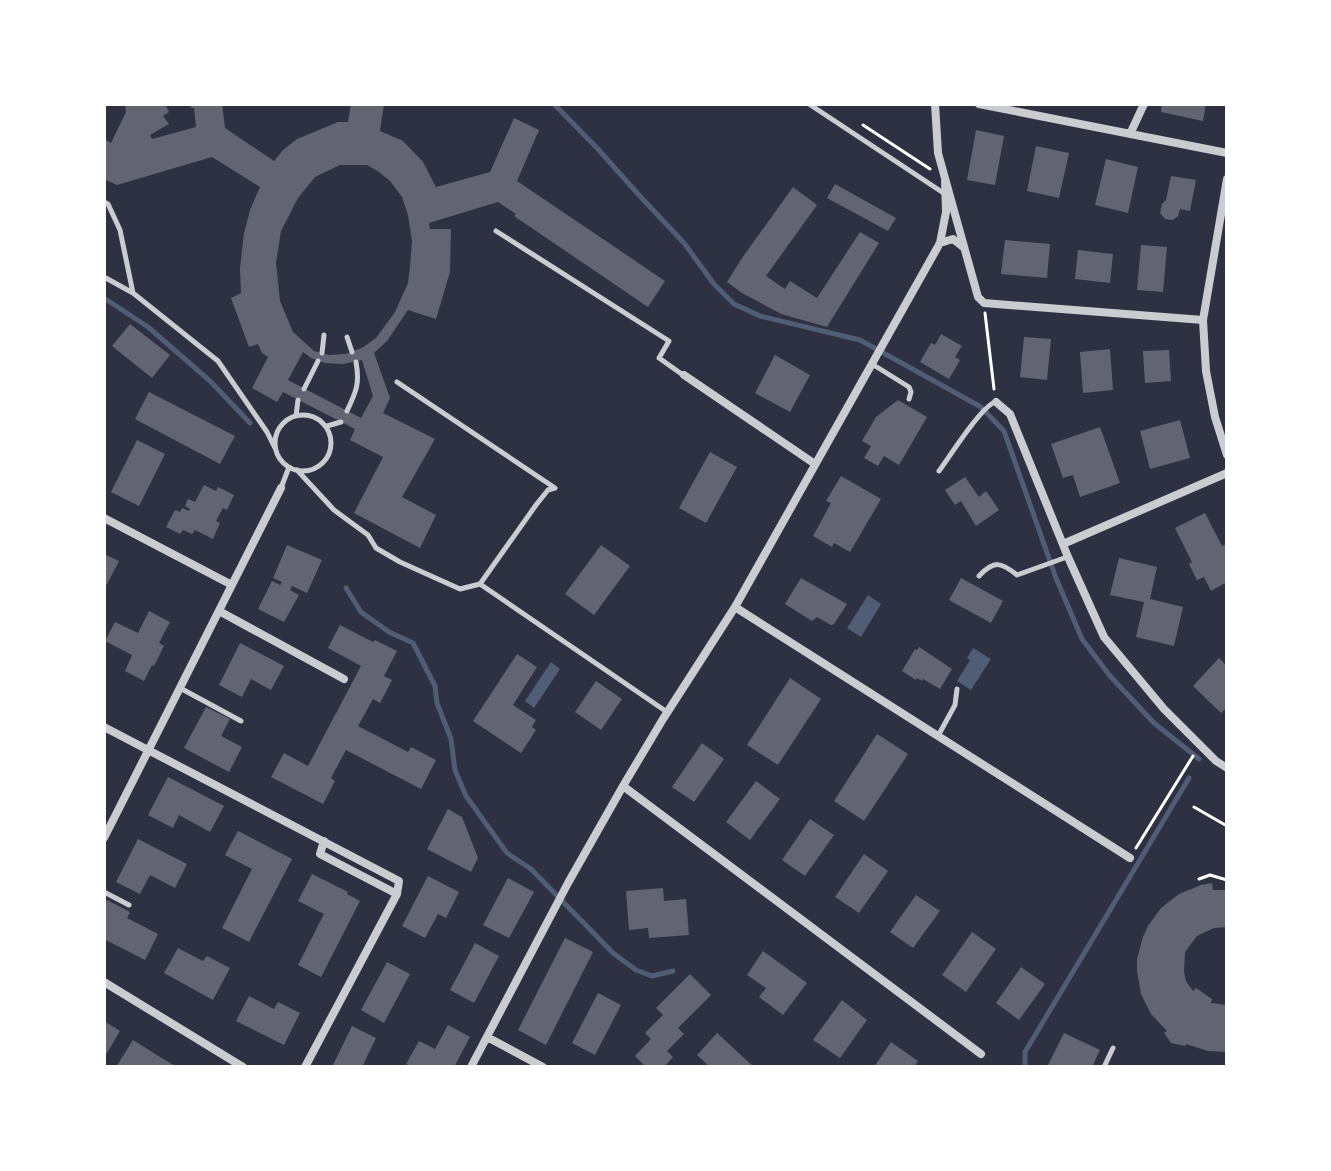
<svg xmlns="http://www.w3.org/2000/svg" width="1331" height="1171" font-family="Spectral,serif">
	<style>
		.water { fill: #4f5d75 }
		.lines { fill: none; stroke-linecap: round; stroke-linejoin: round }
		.stream { stroke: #4f5d75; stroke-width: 5 }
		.building { fill: #626471; fill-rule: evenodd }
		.path { stroke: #fff; stroke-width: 3 }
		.service { stroke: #caccd0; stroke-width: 5 }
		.minor { stroke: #caccd0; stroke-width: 8 }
	</style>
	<rect width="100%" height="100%" fill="#2d3142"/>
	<!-- water -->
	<path class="water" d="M868,595L881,604L861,637L847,628Z
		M973,648L991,659L971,690L957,681L970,660L967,658Z
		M551,662L560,669L534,708L525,701Z"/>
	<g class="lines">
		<!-- stream -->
		<path class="stream" d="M554,104L597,148L638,194L684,243L714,284L734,304L760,316L860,340L981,407L1004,431L1056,578L1082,639L1110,676L1154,723L1199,759
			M104,298L148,327L210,381L250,423
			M346,588L361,612L389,632L413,643L435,686L437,703L451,739L455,770L466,796L507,853L531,869L613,953L636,970L652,976L673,971
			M1025,1067V1052L1189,778"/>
	</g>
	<!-- building -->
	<path class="building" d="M125,104H165L169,112L163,116L169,124L150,135L152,139L196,127L194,108H191V104H222L225,128L274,161L283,150L297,139L338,122H348L351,104H384L380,131L403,141L423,162L436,187L490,172L514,118L539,130L517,181L665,281L648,307L514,216L516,214L498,202L429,223L430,229H451L450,272L436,319L408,310L387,341L374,353L390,398L383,413L435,439L402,497L436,515L420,548L354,513L383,457L350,440L355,429L283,392L277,402L252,388L268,357L262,353L258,344L249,347L231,298L241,293L240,268L244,233L250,210L260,187L212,157L117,185L104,179V139L111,143L126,112ZM340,165H367L379,172L390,181L402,197L408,215L412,241L410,267L408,283L395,312L376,338L362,348L345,354L329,355L314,351L293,332L280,301L276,263L281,231L298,198L315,177ZM303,352L311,358L325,363L343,364L362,360L373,396L361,418L288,380Z
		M1162,104H1206L1203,121L1161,112Z
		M976,130L1004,136L995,185L967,180Z
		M1036,146L1069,153L1059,198L1027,191Z
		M1106,159L1138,167L1128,213L1095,205Z
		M1171,176L1196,180L1190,211L1180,209L1178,216L1173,220L1165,219L1160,213L1162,204L1166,200Z
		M835,184L896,218L888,231L827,198Z
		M793,187L817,205L766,276L785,289L790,281L817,298L860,232L879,243L827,327L781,314L742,293L727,282L742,258Z
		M1005,240L1050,244L1047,278L1001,274Z
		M1141,245L1167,247L1163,292L1137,290Z
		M1078,250L1113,254L1110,283L1075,279Z
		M130,324L170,355L152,378L112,346Z
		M941,334L962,346L955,357L960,360L949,379L920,362L931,343L935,345Z
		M1024,337L1051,339L1047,380L1020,377Z
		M1110,349L1113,390L1083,393L1080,352Z
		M1169,350L1171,381L1145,383L1143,351Z
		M775,355L810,375L790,412L755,393Z
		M149,392L235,436L220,464L135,419Z
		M898,400L927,417L899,465L884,456L878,466L864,458L871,446L862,441L876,417Z
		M1180,420L1190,458L1150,469L1140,431Z
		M1100,427L1120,483L1080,497L1073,475L1063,478L1051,444Z
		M137,440L165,454L139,506L111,492Z
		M710,452L737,467L706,523L679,508Z
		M841,476L881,499L850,552L834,543L832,547L813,536L831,503L826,501Z
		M965,477L979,497L986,491L999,510L976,526L961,501L955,505L945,490Z
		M204,485L216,491L218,487L234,495L227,510L223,508L216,521L220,523L213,539L195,530L192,534L183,530L180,534L166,527L175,510L180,512L182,508L189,511L190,509L185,506L188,499L195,502Z
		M1205,513L1222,546L1227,544V582L1211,591L1204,577L1197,580L1189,564L1192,562L1175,528Z
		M287,545L322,560L307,593L292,586L290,590L299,595L284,622L258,609L272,581L280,585L282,582L273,578Z
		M601,545L630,566L594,615L565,594Z
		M104,554L119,561L104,590Z
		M1119,558L1157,567L1150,599L1183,607L1174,646L1136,637L1144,602L1110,595Z
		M801,578L847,604L834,624L831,625L817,617L812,621L785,604Z
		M961,578L1003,601L991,623L949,600Z
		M149,611L170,622L159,643L164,646L154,666L152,665L144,681L125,671L132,655L105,641L115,622L138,633Z
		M340,625L373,642L375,640L397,651L384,676L392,680L380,703L373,699L358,726L408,752L411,747L436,760L421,789L346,750L331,778L335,781L323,804L271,777L284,753L308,766L361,666L328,648Z
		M240,643L284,666L271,690L251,679L242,697L219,685Z
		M919,647L952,669L940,689L923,679L922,681L917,678L916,680L902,671L915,649L917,650Z
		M517,654L537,667L513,705L536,720L532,727L536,730L521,753L473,721Z
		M1219,658L1227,666V707L1221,713L1193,686Z
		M790,678L821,699L778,765L747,745Z
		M596,681L622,699L601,730L575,712Z
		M206,707L230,719L221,736L242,747L229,772L184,748Z
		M877,734L908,754L864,821L834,801Z
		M702,743L724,759L694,802L672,787Z
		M168,777L224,806L210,832L179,815L173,828L148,815Z
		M756,781L780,799L750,840L726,822Z
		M448,809L462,817L478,858L471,872L427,849Z
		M810,819L834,835L805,876L782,860Z
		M238,831L292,859L249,942L222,928L252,869L225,855Z
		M138,839L187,864L175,888L150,875L140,894L116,882Z
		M864,854L888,871L859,913L835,897Z
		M312,874L348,892L347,894L360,901L321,977L298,965L324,914L298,901Z
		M428,876L459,892L446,918L438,914L425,938L402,926Z
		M508,878L534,892L509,938L483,925Z
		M1212,883L1213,890H1227V927L1214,928L1197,936L1185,952L1184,972L1186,981L1193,991L1196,988L1212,999L1211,1003L1227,1005V1052L1208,1051L1186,1044L1185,1046L1171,1043L1164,1033L1167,1031L1151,1014L1141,994L1137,971V959L1143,937L1148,926L1161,908L1179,894L1201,885Z
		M663,888L664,901L686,899L689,935L649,938L648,928L629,930L626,891Z
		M916,895L940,911L913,948L890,932Z
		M107,900L130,912L127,918L158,934L145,960L104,939V905Z
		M972,932L996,949L966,992L942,975Z
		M565,938L593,952L546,1045L518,1030Z
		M475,943L499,956L474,1003L450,990Z
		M178,948L203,961L207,956L230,968L213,1000L164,973Z
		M763,951L807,983L783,1015L759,997L766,988L747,975Z
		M387,962L410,974L384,1023L361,1010Z
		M1021,967L1045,984L1019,1020L996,1003Z
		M690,974L711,995L678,1028L684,1034L667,1051L673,1057L664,1067H646L635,1056L651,1039L645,1033L663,1015L656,1008Z
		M598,993L621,1005L595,1055L572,1043Z
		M249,996L274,1009L278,1002L300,1013L284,1045L236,1021Z
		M842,1000L867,1020L840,1058L813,1040Z
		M104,1021L120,1031L104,1058Z
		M448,1025L470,1037L454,1067H412L406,1064L419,1041L435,1049Z
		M352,1026L376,1038L362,1067H332Z
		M717,1033L754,1067H710L697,1055Z
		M1064,1033L1100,1050L1092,1067H1052L1048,1065Z
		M133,1040L160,1057L177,1067H116Z
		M891,1042L918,1061L914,1067H874Z"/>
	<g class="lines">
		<!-- path -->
		<path class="path" d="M863,125L930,169
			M985,313L994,389
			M1194,807L1227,826
			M1136,848L1193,756
			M1199,879L1210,875L1227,880"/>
		<!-- service -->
		<path class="service" d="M809,104L945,194
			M104,202L108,204L120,230L133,293L104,277
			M496,231L669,341L659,358L683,375
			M133,293L218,361L267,432L276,450
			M347,337L352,352
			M322,353L324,335
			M872,364L909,387L911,392L909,399
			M397,382L555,488L548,490L536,505L480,584L667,712
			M304,389L318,361
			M347,411C356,392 360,384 356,362
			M275 443a28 28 0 1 1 56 0a28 28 0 1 1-56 0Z
			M296,416L298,400
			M327,426L341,422
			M297,470L334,510L368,535L376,548L400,562L460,589L480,584
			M939,471C950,456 981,407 995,402
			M281,488L289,467
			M979,576C994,560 1001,562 1017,575L1067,557
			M180,688L241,721
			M938,736L955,705L957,689
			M104,892L129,905
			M1104,1067L1113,1048"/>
		<!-- minor -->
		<path class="minor" d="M935,104L938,153L978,297L984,303L1203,320
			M979,104L1227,153
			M1130,134L1144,104
			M1227,179L1203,320L1206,371L1215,417L1227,455
			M940,243L953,239L963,247
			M684,375L815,464
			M996,402L1010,414L1068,557L1104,637L1164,709L1216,761L1227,768
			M104,518L232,585
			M1063,544L1227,473
			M735,607L1130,858
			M219,611L344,679
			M104,727L399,881L397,894L305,1067
			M623,786L981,1054
			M104,838L281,488
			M324,841L320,854L397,894
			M104,982L243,1067
			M487,1037L543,1067
			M471,1067L568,883L623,786L663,719L735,607L940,243L946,212L945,180"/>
	</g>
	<!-- border -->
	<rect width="1331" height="1171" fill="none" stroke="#ffffff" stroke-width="212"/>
</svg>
